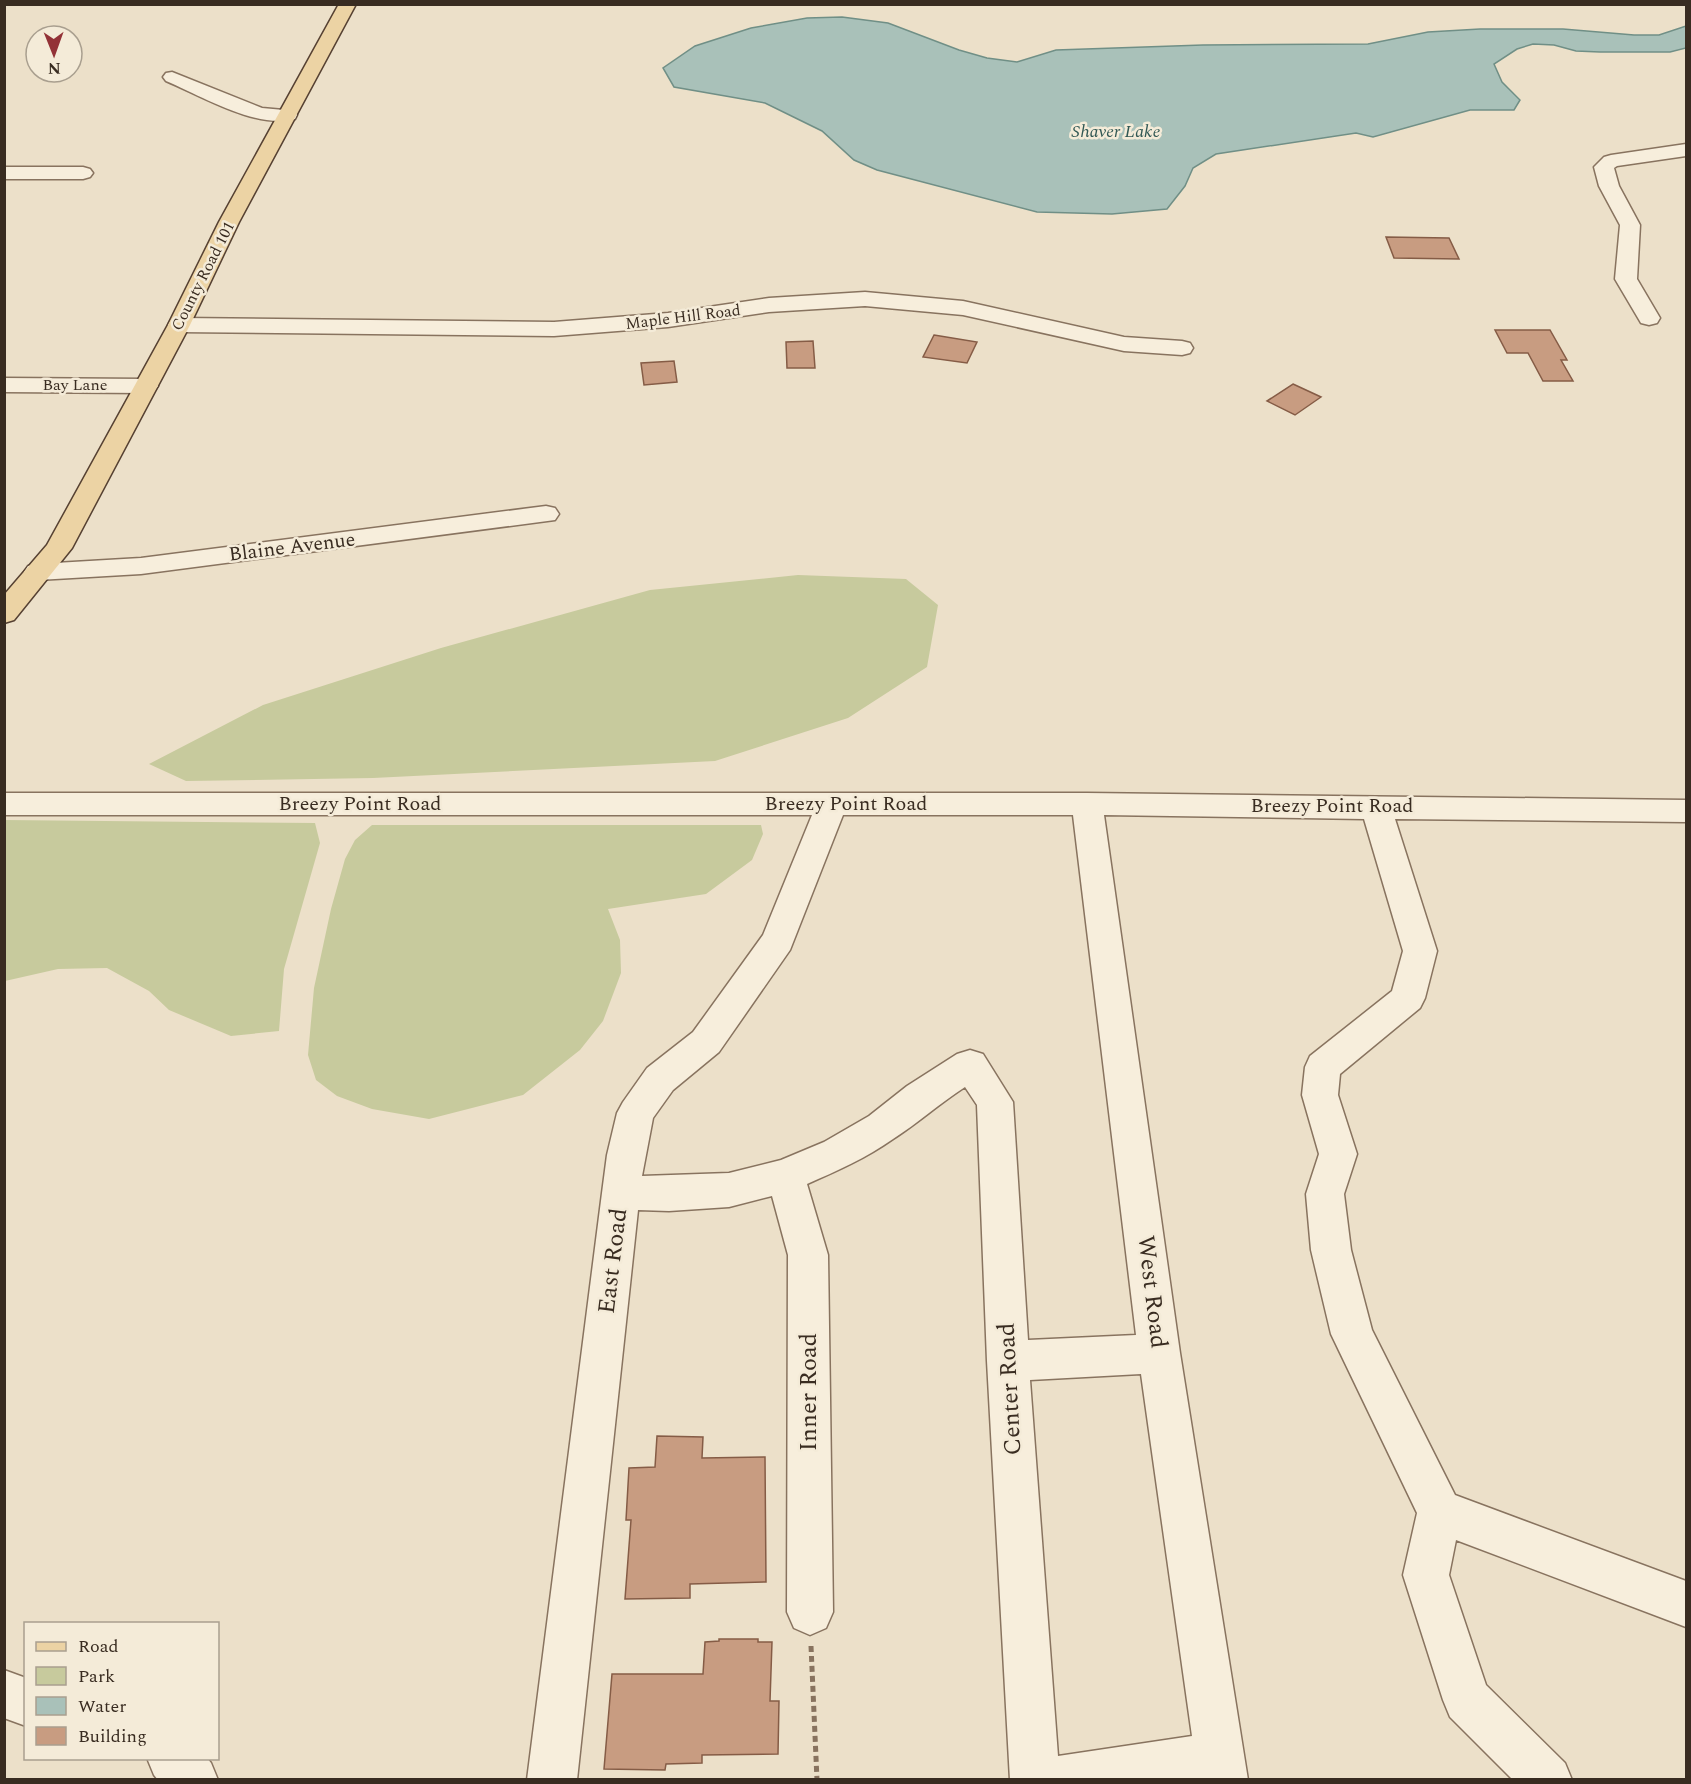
<svg xmlns="http://www.w3.org/2000/svg" width="1691" height="1784" font-family="Spectral,serif">
	<style>
		.green { fill: #c7ca9d }
		.water { fill: #a9c1b9; stroke: #708f86; stroke-width: 1.5 }
		.building { fill: #c89c81; stroke: #855c46; stroke-width: 1.5 }
		.lines { fill: none; stroke-linecap: round; stroke-linejoin: round }
		.minor-casing { stroke: #88735f; stroke-width: 3 }
		.major-casing { stroke: #564132; stroke-width: 3 }
		.path { stroke: #88735f; stroke-width: 5; stroke-dasharray: 6 4; stroke-linecap: butt }
		.minor { fill: #f7eedc; fill-rule: evenodd }
		.major { fill: #ecd3a4; fill-rule: evenodd }
		.labels { text-anchor: middle; dominant-baseline: central; stroke-width: 5; stroke-linejoin: round; paint-order: stroke }
		.far-street-label { font-size: 16px; fill: #392c21; stroke: #f4ebd8 }
		.far-water-label { font-size: 18px; font-style: italic; fill: #315854; stroke: #f4ebd8 }
		.street-label { font-size: 20px; fill: #392c21; stroke: #f4ebd8 }
		.near-street-label { font-size: 24px; fill: #392c21; stroke: #f4ebd8 }
	</style>
	<rect width="100%" height="100%" fill="#ece0c9"/>
	<!-- green -->
	<path class="green" d="M798,575L906,579L938,605L927,667L848,718L715,761L373,778L186,781L149,764L263,705L441,648L650,590Z
		M4,820L315,823L320,843L284,969L279,1031L231,1036L169,1010L149,991L107,968L58,969L5,981Z
		M372,825H761L763,834L752,860L706,894L608,909L620,940L621,973L603,1021L580,1050L523,1095L429,1119L372,1109L337,1096L316,1080L308,1055L314,988L331,909L345,859L355,840Z"/>
	<!-- water -->
	<path class="water" d="M842,17L888,23L959,50L987,58L1017,62L1056,50L1203,45L1368,44L1428,32L1480,29H1563L1634,35H1659L1686,26V48L1670,52H1600L1576,51L1554,45L1533,44L1517,49L1494,64L1502,82L1520,100L1514,110H1470L1373,137L1356,133L1216,154L1193,168L1185,186L1167,209L1112,214L1037,212L877,170L854,160L822,131L765,103L674,87L663,68L695,46L751,28L807,18Z"/>
	<!-- building -->
	<path class="building" d="M1386,237L1449,238L1459,259L1394,258Z
		M1495,330H1550L1567,360H1561L1573,381H1543L1528,353H1507Z
		M934,335L977,342L967,363L923,357Z
		M813,341L815,368H787L786,342Z
		M674,361L677,382L644,385L641,363Z
		M1293,384L1321,397L1295,415L1267,401Z
		M657,1436L703,1437L702,1458L765,1457L766,1582L690,1584V1598L625,1599L631,1520H626L629,1468L655,1467Z
		M719,1639H758V1642H772L770,1701H779L778,1754L702,1755V1763L666,1764L665,1770L604,1769L612,1674H703L705,1642L719,1641Z"/>
	<g class="lines">
		<!-- minor casing -->
		<g class="minor-casing">
			<path id="minor" d="M172,72L262,108L295,111L297,115L295,119C255,129 202,96 166,81L163,77L166,73Z
				M1686,144V156L1617,166L1614,168L1619,186L1640,225L1637,279L1660,318L1657,323L1649,325L1641,323L1615,279L1620,225L1599,186L1594,167L1604,157L1611,155Z
				M4,167H83L90,169L93,173L90,177L83,179H4Z
				M865,292L963,301L1124,337L1182,341L1190,343L1193,348L1190,353L1182,355L1124,351L963,315L865,306L769,312L668,327L554,336L179,332L171,330L168,325L171,320L179,318L554,322L668,313L769,298Z
				M4,378L146,379L154,381L158,386L154,391L146,393L4,392Z
				M546,506L555,508L559,514L555,520L141,574L38,580L28,578L24,572L28,566L38,564L141,558Z
				M4,793H1087L1686,800V822L1395,819L1437,951L1425,998L1420,1008L1340,1074L1338,1095L1357,1154L1344,1194L1351,1250L1372,1330L1455,1495L1686,1581V1627L1456,1540L1449,1575L1486,1685L1565,1763L1572,1780H1513L1450,1717L1443,1700L1403,1575L1417,1513L1331,1334L1311,1250L1306,1194L1319,1154L1302,1095L1305,1067L1310,1056L1392,991L1403,951L1364,819L1104,815L1180,1353L1248,1780H1010L987,1361L977,1105L965,1087C940,1103 918,1123 893,1139C866,1158 837,1171 807,1184L828,1255L833,1612L826,1628L810,1635L794,1628L787,1612L788,1255L772,1196L729,1207L669,1211L638,1210L577,1780H527L602,1193L607,1155L617,1113L623,1102L647,1068L693,1032L763,935L812,815H4ZM843,815H1073L1136,1335L1028,1340L1013,1102L983,1054L970,1050L957,1054L907,1086L869,1116L824,1142L781,1160L729,1173L642,1176L653,1118L673,1090L719,1052L790,950ZM1141,1374L1192,1736L1058,1756L1030,1380Z
				M4,1670L26,1678V1726L4,1718Z
				M147,1758H207L211,1763L218,1780H158L154,1775Z"/>
		</g>
		<!-- major casing -->
		<g class="major-casing">
			<path id="major" d="M339,4H356L239,222L190,325L72,548L14,620L4,623V595L47,545L168,325L219,222Z"/>
		</g>
		<!-- path -->
		<path class="path" d="M811,1646L817,1780"/>
		<!-- minor -->
		<use href="#minor" class="minor"/>
		<!-- major -->
		<use href="#major" class="major"/>
	</g>
	<g class="labels">
		<!-- far-street labels -->
		<g class="far-street-label">
			<text transform="translate(203 276) rotate(-63)">County Road 101</text>
			<text transform="translate(683 317) rotate(-7)">Maple Hill Road</text>
			<text x="75" y="385">Bay Lane</text>
		</g>
		<!-- far-water labels -->
		<g class="far-water-label">
			<text x="1116" y="131">Shaver Lake</text>
		</g>
		<!-- street labels -->
		<g class="street-label">
			<text transform="translate(292 547) rotate(-7)">Blaine Avenue</text>
			<text x="360" y="804">Breezy Point Road</text>
			<text x="846" y="804">Breezy Point Road</text>
			<text x="1332" y="806">Breezy Point Road</text>
		</g>
		<!-- near-street labels -->
		<g class="near-street-label">
			<text transform="translate(613 1261) rotate(-83)">East Road</text>
			<text transform="translate(1152 1292) rotate(83)">West Road</text>
			<text transform="translate(1010 1389) rotate(-93)">Center Road</text>
			<text transform="translate(809 1392) rotate(-90)">Inner Road</text>
		</g>
	</g>
	<!-- border -->
	<rect width="1691" height="1784" fill="none" stroke="#392c21" stroke-width="12"/>
	<!-- legend -->
	<rect x="24" y="1622" width="195" height="138" fill="#f4ebd8" stroke="#a99f8f" stroke-width="1.5"/>
	<rect x="36" y="1642" width="30" height="9" fill="#ecd3a4" stroke="#a99f8f" stroke-width="1.5"/>
	<text x="78" y="1652" font-size="18" fill="#392c21">Road</text>
	<rect x="36" y="1667" width="30" height="18" fill="#c7ca9d" stroke="#a99f8f" stroke-width="1.5"/>
	<text x="78" y="1682" font-size="18" fill="#392c21">Park</text>
	<rect x="36" y="1697" width="30" height="18" fill="#a9c1b9" stroke="#a99f8f" stroke-width="1.5"/>
	<text x="78" y="1712" font-size="18" fill="#392c21">Water</text>
	<rect x="36" y="1727" width="30" height="18" fill="#c89c81" stroke="#a99f8f" stroke-width="1.5"/>
	<text x="78" y="1742" font-size="18" fill="#392c21">Building</text>
	<!-- north arrow -->
	<g transform="translate(54 54) rotate(179)"><circle r="28" fill="#f4ebd8" stroke="#a99f8f" stroke-width="1.5"/>
	<path d="M0-4.5L10 22L0 15L-10 22Z" fill="#933237"/>
	<text y="-9" font-size="16" font-weight="bold" text-anchor="middle" fill="#392c21">N</text>
	</g>
</svg>
